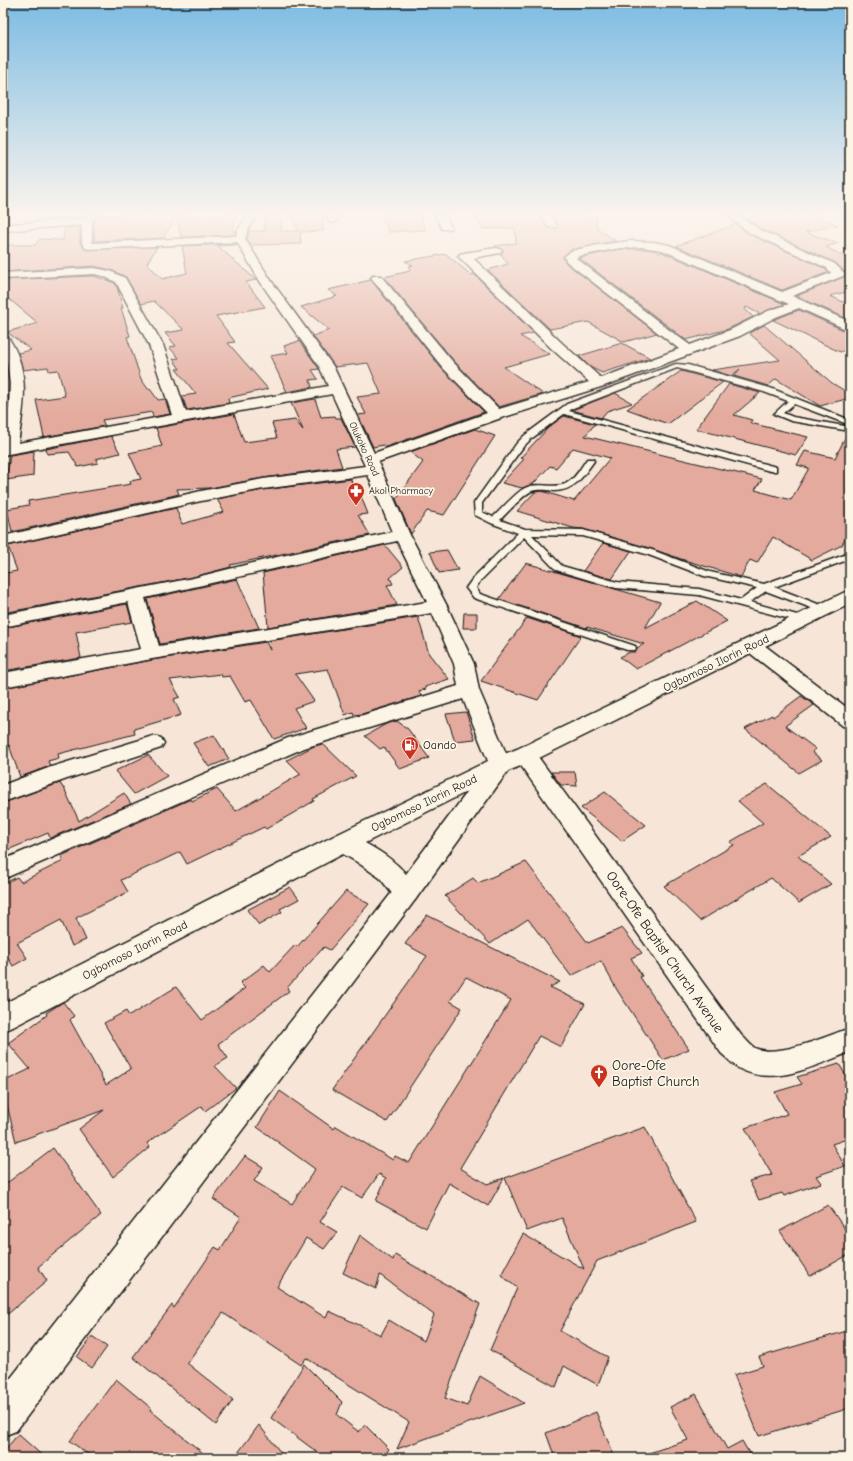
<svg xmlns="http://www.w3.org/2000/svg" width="853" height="1461" font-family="'Comic Neue',sans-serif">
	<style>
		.building { fill: #e3aa9d; stroke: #1c1c1c }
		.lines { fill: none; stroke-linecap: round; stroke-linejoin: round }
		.lane-casing { stroke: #1c1c1c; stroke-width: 3 }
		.street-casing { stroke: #1c1c1c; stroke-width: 3 }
		.secondary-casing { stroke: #1c1c1c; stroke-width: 3 }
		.highway-casing { stroke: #1c1c1c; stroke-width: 3 }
		.lane { fill: #fcf5e5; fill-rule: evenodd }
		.street { fill: #fcf5e5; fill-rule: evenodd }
		.secondary { fill: #fcf5e5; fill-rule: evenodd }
		.highway { fill: #fcf5e5; fill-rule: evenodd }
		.labels { text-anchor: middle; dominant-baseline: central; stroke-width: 3.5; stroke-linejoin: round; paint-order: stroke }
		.far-street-label { font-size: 10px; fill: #1c1c1c; stroke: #fcf5e5 }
		.far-poi-label { font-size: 10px; fill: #1c1c1c; stroke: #fcf5e5; text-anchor: start }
		.street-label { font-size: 12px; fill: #1c1c1c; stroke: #fcf5e5 }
		.poi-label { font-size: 12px; fill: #1c1c1c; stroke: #fcf5e5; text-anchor: start }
		.near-street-label { font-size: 14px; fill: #1c1c1c; stroke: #fcf5e5 }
		.near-poi-label { font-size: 14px; fill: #1c1c1c; stroke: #fcf5e5; text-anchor: start }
	</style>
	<rect width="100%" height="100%" fill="#f7e6d7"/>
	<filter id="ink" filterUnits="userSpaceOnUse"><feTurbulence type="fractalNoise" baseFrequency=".025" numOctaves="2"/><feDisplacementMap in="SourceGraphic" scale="8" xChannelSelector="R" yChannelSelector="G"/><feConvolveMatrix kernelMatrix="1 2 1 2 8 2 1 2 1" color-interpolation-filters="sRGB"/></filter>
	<g filter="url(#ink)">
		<!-- building -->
		<path class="building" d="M98,215H179L178,216L236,215L233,231H236L235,235L181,237L177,217L163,238L94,241V222Z
			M292,215H323V231L300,232L301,244L251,245L247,239L249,231H264L266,216H282L281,231H298Z
			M382,215H421L425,230L388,232Z
			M473,215H539L548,228H556L558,226L552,215L596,217L597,228L616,241L571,250L563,258L566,263L657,333L624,342L588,322L550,329L488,270L508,264L501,254L503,250L495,246L516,243L515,228L483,229Z
			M759,215H796L797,219L815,215L838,225L805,232L838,243L826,247L850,260V291L830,296L850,305V320L796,296L844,277L846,273L836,263L759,228L747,219Z
			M736,224L749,234L826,269L829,272L782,290L676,246Z
			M80,227V243L85,249L157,247L147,263L162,279L187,273L182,246L236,244L237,245L218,246L256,280L246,282L265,307L216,316L235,342L228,343L268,389L228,398L229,403L187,410L182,396L196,394L176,369H180L173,359L179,358L169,347L176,346L165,333L184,330L154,301L141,304L126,277L111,270L94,266L3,272V245H35L40,239L63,240L65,228Z
			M620,249H642L654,250L659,253L662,252L785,304L760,314L746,307L745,309L753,317L728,329L686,340L579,258Z
			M446,254L471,275L474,274L534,333L520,336L550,354L504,367L543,394L499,407L454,361L384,277L410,271L409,266L413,265L405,261Z
			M94,276L115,283L119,292L118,290L123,308H121L130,336L127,337L141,379L148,389H150L158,400L165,399L170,414L153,417L152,412L102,420L105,426L44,437L36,400L65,396L58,370L49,371L48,367L23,370L18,353L31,350L7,332L38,323L9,299L3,302V280Z
			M371,280L442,369L484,412L386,447L384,445L373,447L358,415L366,414L357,397L381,394L368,363L335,367L313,336L329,330L301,307L337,296L328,290Z
			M799,310L850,333V348L840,352L773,320Z
			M764,325L832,383L850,394V398L820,406L776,379L768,386L734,376L740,369L731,376L712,370L780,360L749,333Z
			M299,341L318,367L319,369L312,370L318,379L310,380L312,387L287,392L270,356L288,353L284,346Z
			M622,343L650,358L602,373L590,367L579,356Z
			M681,371L723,382L668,424L627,409Z
			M729,384L760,393L734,415L752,420L750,423L808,437L796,455L696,429Z
			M615,393L632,403L607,411L601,418L572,410Z
			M315,399L321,417L335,416L336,418H341L355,447L336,449L342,467L263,478L211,488L177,489L179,494L171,496L12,532L7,509L29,505L28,501L131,484L130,481L141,479L129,453L162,446L156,428L234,414L244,442L277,438L272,423L295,420L303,430L291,403Z
			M564,416L595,424L585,436L762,479L755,490L791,500L809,468L797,465L805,451L835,458L848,432H850V529L842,545L812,560L773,537L757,563L750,560L741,577L684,560L652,549L583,529L573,528L517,511L535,492L542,491L574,501L610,458L573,448L556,468L550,466L533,484L522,488L502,483L524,459L520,458L550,426Z
			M475,429L495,436L444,515L427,511L411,534L396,499L423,462L410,452Z
			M111,436L120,453L96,459L98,463L78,467L69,452L47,454L46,449Z
			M34,451L33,476L6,480L10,455Z
			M351,479L354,495L360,494L368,514L358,515L370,535L230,565L231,567L193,577L3,613V593L6,592V573L17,571L8,546L176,508L182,524L224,512L217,499L263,490Z
			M603,543L631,551L612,579L583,571Z
			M385,545L403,567L390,578L393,584L387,585L397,605L268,627L263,573Z
			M447,550L458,570L439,573L430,552Z
			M526,563L660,602L645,628L697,601L727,621L636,669L620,657L630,652H635L637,648L644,644L587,627L586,628L499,599Z
			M237,579L259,628L160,644L147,599Z
			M127,604L132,622L76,632L81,658L3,671V628Z
			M464,613H477V628H463Z
			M418,617L429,654L449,679L425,687L426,689L419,691L421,696L362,714L354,715L353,712L345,715L328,669L295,674L314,701L294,708L306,728L274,739L251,700L245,702L230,676L222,677L221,674L170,680L180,697L174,699L181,715L134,729L135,734L58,754L59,758L48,761L50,766L20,777L9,745L3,747V688L152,660L266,642L270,650L269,641Z
			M527,618L581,636L538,700L481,681Z
			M801,696L814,705L785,726L816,749L812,752L822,760L799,773L745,729L772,715L773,717Z
			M466,712L475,739L455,741L446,714Z
			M397,721L408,729L429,758L400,769L384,747L380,749L365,736L386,724Z
			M214,735L229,759L209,767L193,743Z
			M323,744L356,776L313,799L314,801L266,829L264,827L187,864L180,852L121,880L128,892L76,918L86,940L72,946L61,920L17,943L27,958L13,966L3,950V884L17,877L21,882L63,861L61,856L191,799L192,801L217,789L236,811L301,774L287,760L314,746Z
			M148,755L167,776L134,794L115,771Z
			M551,772H575L577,786L561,785Z
			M60,783L63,788H64L79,821L124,793L131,804L50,838L48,833L3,852V803Z
			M767,784L831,837L798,856L831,884L799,903L771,878L700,921L664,886L734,845L730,842L763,823L738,801Z
			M605,792L646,825L622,841L581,808Z
			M526,862L588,943L622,928L642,953L631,958L642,976L640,977L689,1049L663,1060L617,990L601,961L571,976L528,919L490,944L445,896L473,878L478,883Z
			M290,887L299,899L280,909L282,912L259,925L247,910Z
			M346,891L369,904L330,950L324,947L287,988L289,991L218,1044L228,1058L215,1066L236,1088L205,1111L202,1106L147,1143L150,1147L113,1177L79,1129L104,1110L16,1142L3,1088V1082L30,1069L8,1043L47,1015L46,1013L63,1002L74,1016L70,1020L106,1085L131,1069L104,1023L126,1011L129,1016L176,987L202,1020L245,988L240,983L264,965L270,972L295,945L297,947Z
			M427,915L560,982L550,987L585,1004L561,1047L539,1036L460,1168L487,1184L504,1178L488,1206L449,1183L426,1228L376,1201L386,1178L379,1174L362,1198L343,1187L320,1222L337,1232L324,1249L306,1238L277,1287L326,1318L329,1311L381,1335L389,1320L424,1341L434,1315L380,1275L376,1289L343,1273L360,1235L393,1260L395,1255L480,1304L445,1398L467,1406L480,1376L524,1403L397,1449L409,1422L306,1358L301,1365L223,1313L187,1363L233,1400L216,1425L133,1357L172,1305L174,1308L215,1247L220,1250L241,1217L213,1199L245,1156L263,1167L254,1181L292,1204L315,1169L257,1127L280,1091L334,1129L336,1126L393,1160L395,1156L409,1163L511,1000L466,977L450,1001L462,1008L387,1122L332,1090L427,956L405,944Z
			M839,1064L850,1082V1138L832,1144L845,1166L816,1176L821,1183L784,1196L782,1193L759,1200L749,1181L772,1175L745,1128L787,1114L775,1092L802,1084L797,1077Z
			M645,1127L696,1222L597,1261L560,1331L608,1357L598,1385L564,1366L556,1387L490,1350L517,1288L501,1275L523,1234L584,1269L562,1218L527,1231L505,1178Z
			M53,1148L101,1215L38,1267L47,1281L3,1318V1186Z
			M828,1205L850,1236V1254L810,1276L780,1231Z
			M850,1330V1408L759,1436L734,1375L763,1366L759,1357Z
			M92,1336L107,1347L92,1368L77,1357Z
			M304,1364L342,1402L337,1415L359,1432L365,1425L389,1449L383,1458H325L271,1418Z
			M116,1379L151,1408L150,1410L209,1458H93L70,1441Z
			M696,1394L727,1449L742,1441L752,1458H644L643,1455L688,1440L670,1407Z
			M596,1412L615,1458H555L546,1433Z
			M259,1425L285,1458H234Z
			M18,1434L45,1458H3V1453Z"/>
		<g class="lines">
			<!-- lane casing -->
			<g class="lane-casing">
				<path id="lane" d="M676,364L688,365L770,388L850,420V425L794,404L783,413L793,417L850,427V431L791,421L774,414L788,401L764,392L677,368L573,408L569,411L776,467V471H770L564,414L531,439L523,447L482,503V512L493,517C501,510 516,492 525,488C538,481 555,490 567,483C576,478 581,467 587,459H593L594,461C583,476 575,491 554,491C547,490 539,489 532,491C525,493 506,514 500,520L525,529L583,530L652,550L710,572L764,584L850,553V559L774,587L828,608L830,610L828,612H822L766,591L750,602L808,618L810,620L808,622L805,623L699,595L616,588L556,570L524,537L480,581L476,588L480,594L635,646L636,648L635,650H627L474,598L466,588L474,577L518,533L491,523L475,515L474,503L517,443L525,435L567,404ZM532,535L583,536L646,554L704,576L757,588L741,600L699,589L617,582L562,566Z"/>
			</g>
			<!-- street casing -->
			<g class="street-casing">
				<path id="street" d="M87,215H97L92,221V243L236,236L238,229L248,215H258L248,229L245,239L272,282L333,366L374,453L487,413L443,368L373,280L371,278L373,276H381L453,362L499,409L589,382L553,350L460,258L458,256L460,254L464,253L496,248L500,249L502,251L500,253L473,258L563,344L601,378L679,349L567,262L564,257L571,251L598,245L631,241L654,242L669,245L782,292L831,273L827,268L750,233L727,215H738L758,229L835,264L845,274L843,276L792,296L850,322V331L799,308L776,317L740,336L604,386L501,418L378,462L410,535L447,606L474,664L479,690L511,765L508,771L500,773L492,771L463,699L304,748L3,879V860L288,738L458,686L454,664L432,613L152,659L3,687V673L141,649L128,602L3,627V615L193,578L277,557L392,532L368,475L263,489L201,501L3,546V536L201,491L263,479L365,466L332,394L3,455V441L9,406L10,384L7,362L3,352V336L8,337C31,371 24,405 18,443L172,415L149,345L116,282L103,276L94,274L3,279V273L94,268L110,271L125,278L163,345L186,412L328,386L319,366L261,283L237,242L89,249L85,248L82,243V225L3,231V225L84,218ZM642,247L662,250L789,304L768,311L730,330L690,345L672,332L576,258L579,256L620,248ZM397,541L427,602L159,646L145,598Z
					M327,215H337L338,220L333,223L329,222Z
					M435,215H445L451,227L450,229H442Z
					M540,215H550L557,225L556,227H548Z
					M753,640L760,642L850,710V728L843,726L746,650L743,646L746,642Z
					M153,736L161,738L164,743L161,748L67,779L3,802V785L51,767Z
					M525,747L533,750L741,1035C746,1039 751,1047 757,1049C780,1057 827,1036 850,1028V1052C816,1065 775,1087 740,1069C733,1065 727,1058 721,1053L517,760L514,755L517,750Z"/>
			</g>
			<!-- secondary casing -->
			<g class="secondary-casing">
				<path id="secondary" d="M500,757L508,759L511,765L508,771L415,900L16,1431L3,1436V1388L397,886L492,759Z"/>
			</g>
			<!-- highway casing -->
			<g class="highway-casing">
				<path id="highway" d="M850,591V604L533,761L508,771L365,843C388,855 407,870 419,893L415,900L406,903L397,900L380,878L357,862L343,854L13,1027L3,1031V1004L334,836L492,759L517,749L843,593Z"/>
			</g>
			<!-- lane -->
			<use href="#lane" class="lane"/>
			<!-- street -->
			<use href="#street" class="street"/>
			<!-- secondary -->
			<use href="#secondary" class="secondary"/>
			<!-- highway -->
			<use href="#highway" class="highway"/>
		</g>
	</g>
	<!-- sky -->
	<linearGradient id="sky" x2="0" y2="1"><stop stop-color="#7dbce3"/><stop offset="0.51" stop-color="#fbf4ed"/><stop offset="1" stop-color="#fbf4ed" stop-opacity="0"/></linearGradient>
	<rect width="853" height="419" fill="url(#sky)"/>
	<!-- icons -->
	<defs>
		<g id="pharmacy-pin" transform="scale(0.9)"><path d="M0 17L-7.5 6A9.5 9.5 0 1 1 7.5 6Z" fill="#c8321e" stroke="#fcf5e5"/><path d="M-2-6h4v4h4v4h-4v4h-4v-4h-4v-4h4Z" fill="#fff"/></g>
		<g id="fuel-pin" transform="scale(0.9)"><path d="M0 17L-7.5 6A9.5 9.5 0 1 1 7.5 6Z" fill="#c8321e" stroke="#fcf5e5"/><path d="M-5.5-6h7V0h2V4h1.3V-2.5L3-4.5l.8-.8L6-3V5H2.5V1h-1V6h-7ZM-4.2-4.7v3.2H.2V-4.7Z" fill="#fff"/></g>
		<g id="church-pin" transform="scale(0.9)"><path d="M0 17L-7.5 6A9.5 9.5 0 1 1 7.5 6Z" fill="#c8321e" stroke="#fcf5e5"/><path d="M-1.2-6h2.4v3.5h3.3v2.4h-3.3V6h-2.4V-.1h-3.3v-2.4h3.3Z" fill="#fff"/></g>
	</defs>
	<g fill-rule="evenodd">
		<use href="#pharmacy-pin" x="356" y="491"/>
		<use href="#fuel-pin" x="410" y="745"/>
		<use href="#church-pin" x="599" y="1073"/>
	</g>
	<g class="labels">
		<!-- far-street labels -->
		<g class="far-street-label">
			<text transform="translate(364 449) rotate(65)">Olukoko Road</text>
		</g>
		<!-- far-poi labels -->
		<g class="far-poi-label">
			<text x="369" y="491">Akol Pharmacy</text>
		</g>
		<!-- street labels -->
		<g class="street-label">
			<text transform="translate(716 663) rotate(-26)">Ogbomoso Ilorin Road</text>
			<text transform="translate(424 803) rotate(-26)">Ogbomoso Ilorin Road</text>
			<text transform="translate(135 950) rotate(-27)">Ogbomoso Ilorin Road</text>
		</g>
		<!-- poi labels -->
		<g class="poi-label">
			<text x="423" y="745">Oando</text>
		</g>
		<!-- near-street labels -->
		<g class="near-street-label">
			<text transform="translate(665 952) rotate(55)">Oore-Ofe Baptist Church Avenue</text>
		</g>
		<!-- near-poi labels -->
		<g class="near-poi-label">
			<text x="612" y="1065">Oore-Ofe<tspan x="612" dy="16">Baptist Church</tspan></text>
		</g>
	</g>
	<!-- margin -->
	<rect width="853" height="1461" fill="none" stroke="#fcf5e5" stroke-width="16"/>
	<rect x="8" y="8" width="837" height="1445" fill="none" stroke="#1c1c1c" stroke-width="1.5" filter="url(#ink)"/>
</svg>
